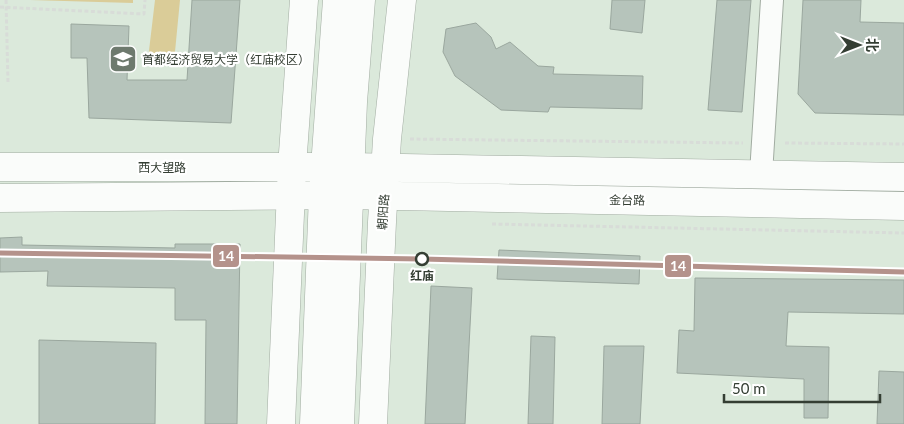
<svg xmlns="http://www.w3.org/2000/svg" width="904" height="424" font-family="Lato,'Noto Sans SC',sans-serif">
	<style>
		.green { fill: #dacc98 }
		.building { fill: #b6c4bb; stroke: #9aa79e }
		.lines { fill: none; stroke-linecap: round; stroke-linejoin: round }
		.street-casing { stroke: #a1aca1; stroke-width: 24 }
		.secondary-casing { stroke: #a1aca1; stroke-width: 29 }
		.primary-casing { stroke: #a1aca1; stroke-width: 29 }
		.highway-casing { stroke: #a1aca1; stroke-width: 29 }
		.path { stroke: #d8dcd8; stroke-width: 3; stroke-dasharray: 4 2.5; stroke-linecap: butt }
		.street { stroke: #fafcfa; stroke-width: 22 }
		.secondary { stroke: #fafcfa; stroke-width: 28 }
		.primary { stroke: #fafcfa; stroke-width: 28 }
		.highway { stroke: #fafcfa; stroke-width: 28 }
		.metro-1-casing { stroke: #fff; stroke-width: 9 }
		.metro-1 { stroke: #b4928b; stroke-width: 5 }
		.stop-dot { fill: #fff; stroke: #343e33; stroke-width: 2.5 }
		.labels { text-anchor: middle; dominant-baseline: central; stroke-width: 4.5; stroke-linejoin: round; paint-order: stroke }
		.poi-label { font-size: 12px; fill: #343e33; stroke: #fff; text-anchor: start }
		.street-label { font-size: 12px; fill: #343e33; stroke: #fff }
		.stop-label { font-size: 12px; font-weight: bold; fill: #343e33; stroke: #fff }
		.line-badge { stroke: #fff; stroke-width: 2 }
		.badge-label { font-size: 14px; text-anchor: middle; font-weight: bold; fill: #fff }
	</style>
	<rect width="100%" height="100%" fill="#dbe9db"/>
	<!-- green -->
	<path class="green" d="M30,0H133V3Z
		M155,0H180L174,62L148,59Z"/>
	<!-- building -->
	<path class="building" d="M192,0H240L231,123L89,118L87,58H71V24L129,26L127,80H187Z
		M612,0H645L642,33L610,29Z
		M717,0H751L742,112L708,110Z
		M803,0H861L860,22L904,23V115L815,113L798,94Z
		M476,23L491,37L496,49L510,42L538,66L554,67L553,74L643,76L642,109L550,107L548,112L501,110L455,76L443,52L446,29Z
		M22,237V245L175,248V244H240L237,424H205L206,320H175V288L47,286L48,271L0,272V238Z
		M499,250L640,256L639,284L497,279Z
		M695,278L904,280V314L788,312L786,346L829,347L828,418H804V379L677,373L679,330L694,331Z
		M431,286L472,288L465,424H425Z
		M531,336L555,337L553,424H528Z
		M39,340L156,343L155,424H39Z
		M604,346H644L640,424H602Z
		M879,371L904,372V424H877Z"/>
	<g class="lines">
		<!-- street casing -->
		<g class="street-casing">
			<path id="street" d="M761,174L772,0"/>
		</g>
		<!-- secondary casing -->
		<g class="secondary-casing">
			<path id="secondary" d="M281,424L292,167L304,0
				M373,424L382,222L387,139L402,0"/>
		</g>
		<!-- primary casing -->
		<g class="primary-casing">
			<path id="primary" d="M0,167H350L904,177
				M0,198L350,195L904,206"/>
		</g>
		<!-- highway casing -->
		<g class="highway-casing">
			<path id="highway" d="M314,424L323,195L337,0
				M340,424L353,102L361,0"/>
		</g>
		<!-- path -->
		<path class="path" d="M6,0L8,83
			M0,7L144,14L145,0
			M410,139L743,143
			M785,143L904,144
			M492,224L904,233"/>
		<!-- street -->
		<use href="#street" class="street"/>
		<!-- secondary -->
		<use href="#secondary" class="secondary"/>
		<!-- primary -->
		<use href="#primary" class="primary"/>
		<!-- highway -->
		<use href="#highway" class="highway"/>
		<!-- metro-1 casing -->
		<g class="metro-1-casing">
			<path id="metro-1" d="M0,253L422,259L904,272"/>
		</g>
		<!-- metro-1 -->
		<use href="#metro-1" class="metro-1"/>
	</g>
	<!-- icons -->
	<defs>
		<g id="university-square" transform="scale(1.4375)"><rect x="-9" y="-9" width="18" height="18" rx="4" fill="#6e7a6e" stroke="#fff"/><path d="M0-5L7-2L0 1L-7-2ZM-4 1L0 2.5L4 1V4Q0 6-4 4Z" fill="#fff"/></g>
	</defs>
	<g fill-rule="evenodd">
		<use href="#university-square" x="123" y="59"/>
	</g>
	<!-- markers -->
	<circle class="stop-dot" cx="422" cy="259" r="6"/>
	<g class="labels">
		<!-- poi labels -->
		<g class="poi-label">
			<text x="142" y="59">首都经济贸易大学（红庙校区）</text>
		</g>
		<!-- street labels -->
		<g class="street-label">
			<text x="162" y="167">西大望路</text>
			<text transform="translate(627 200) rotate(1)">金台路</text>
			<text transform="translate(383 212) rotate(-86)">朝阳路</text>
		</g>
		<!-- stop labels -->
		<g class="stop-label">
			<text x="422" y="275">红庙</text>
		</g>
	</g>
	<g class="line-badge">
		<rect x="212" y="244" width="28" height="24" rx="5" fill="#b4928b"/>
		<rect x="664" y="254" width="28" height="24" rx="5" fill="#b4928b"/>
	</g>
	<g class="badge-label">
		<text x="226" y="261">14</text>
		<text x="678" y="271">14</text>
	</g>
	<!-- north arrow -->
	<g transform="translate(859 45) rotate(90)" stroke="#ffffff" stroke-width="4" paint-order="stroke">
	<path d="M0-4L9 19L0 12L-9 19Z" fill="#343e33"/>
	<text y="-8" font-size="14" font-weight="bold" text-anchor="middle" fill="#343e33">北</text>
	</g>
	<!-- scale -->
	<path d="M724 394v8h156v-8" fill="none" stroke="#343e33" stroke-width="2.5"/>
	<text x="732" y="394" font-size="15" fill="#343e33" stroke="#ffffff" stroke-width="4" paint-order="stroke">50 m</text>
</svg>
